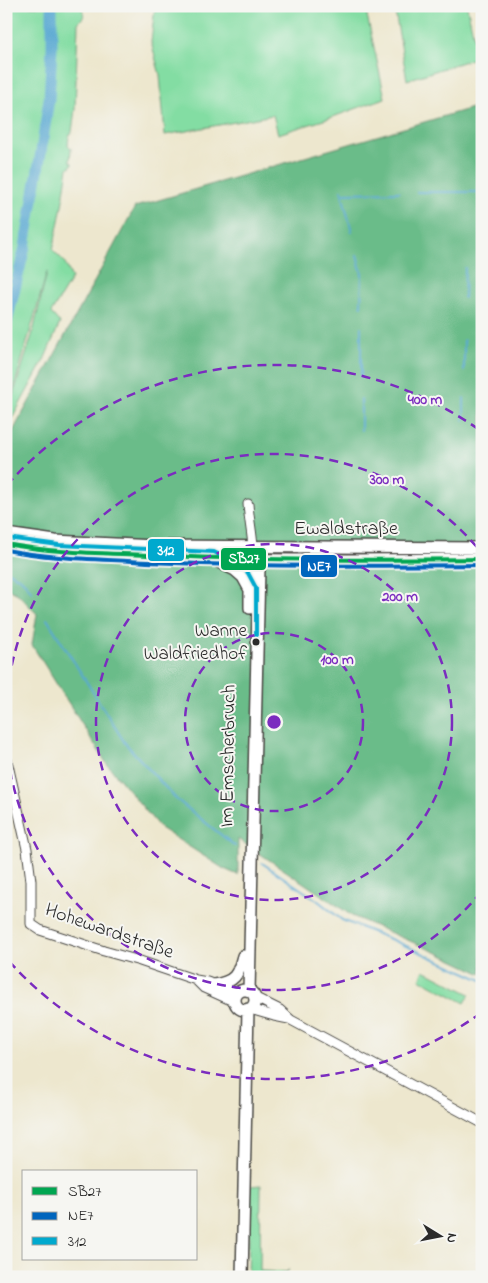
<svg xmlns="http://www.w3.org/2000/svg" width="488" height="1283" font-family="'Indie Flower',sans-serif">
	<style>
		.green { fill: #83dda3; stroke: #578467 }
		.forest { fill: #6abc89; stroke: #4a745a }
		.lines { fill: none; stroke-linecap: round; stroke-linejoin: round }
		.stream { stroke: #58a8d2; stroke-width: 2 }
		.river { stroke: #58a8d2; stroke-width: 11 }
		.minor-casing { stroke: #484743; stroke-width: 11 }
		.major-casing { stroke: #484743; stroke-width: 14 }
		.minor { stroke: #fff; stroke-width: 9 }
		.major { stroke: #fff; stroke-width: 11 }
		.bus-1-casing { stroke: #f6f6f2; stroke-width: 8 }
		.bus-2-casing { stroke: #f6f6f2; stroke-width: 8 }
		.bus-3-casing { stroke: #f6f6f2; stroke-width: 8 }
		.bus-1 { stroke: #00a651; stroke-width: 4 }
		.bus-2 { stroke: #0065bd; stroke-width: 4 }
		.bus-3 { stroke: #00a9ce; stroke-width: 4 }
		.ring { fill: none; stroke: #7b2cbf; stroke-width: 2.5; stroke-dasharray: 9 6 }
		.bus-dot { fill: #2b2b2b; stroke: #f6f6f2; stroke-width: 2 }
		.labels { text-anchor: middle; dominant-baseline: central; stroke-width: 4; stroke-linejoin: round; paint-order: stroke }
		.bus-label { font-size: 19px; fill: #2b2b2b; stroke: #f6f6f2; text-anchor: end }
		.street-label { font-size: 20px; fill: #2b2b2b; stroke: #f6f6f2 }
		.centre { fill: #7b2cbf; stroke: #f6f6f2; stroke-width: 2.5 }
		.ring-label { font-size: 15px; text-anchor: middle; font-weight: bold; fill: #7b2cbf; stroke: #f6f6f2; stroke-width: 4; stroke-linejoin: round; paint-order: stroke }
		.line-badge { stroke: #f6f6f2; stroke-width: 2 }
		.badge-label { font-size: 14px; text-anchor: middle; font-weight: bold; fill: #fff }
	</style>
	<rect width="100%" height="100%" fill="#f6f6f2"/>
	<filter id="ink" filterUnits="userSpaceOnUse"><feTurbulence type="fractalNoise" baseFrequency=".02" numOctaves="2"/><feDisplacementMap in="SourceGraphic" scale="10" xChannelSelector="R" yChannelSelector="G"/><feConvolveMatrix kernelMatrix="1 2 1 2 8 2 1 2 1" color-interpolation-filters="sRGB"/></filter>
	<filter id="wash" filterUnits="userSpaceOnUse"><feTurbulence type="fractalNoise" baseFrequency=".0096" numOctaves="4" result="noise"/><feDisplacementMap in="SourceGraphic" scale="20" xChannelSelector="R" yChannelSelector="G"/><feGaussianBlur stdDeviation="1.12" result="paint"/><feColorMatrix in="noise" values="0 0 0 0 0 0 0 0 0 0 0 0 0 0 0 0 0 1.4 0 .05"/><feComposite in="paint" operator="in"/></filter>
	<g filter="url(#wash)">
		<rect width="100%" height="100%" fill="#ede7ce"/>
		<!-- green -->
		<path class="green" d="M11,6H82L84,16L78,23L75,109L72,132L69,136L68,145L71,148L70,161L72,163V165L68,168L62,206L53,250L64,261L72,278L51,313L60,323L44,360L6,430V418L33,332L47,272L6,416V52L11,35Z
			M155,6H365L385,98L330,118L278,134L273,115L165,135L160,75L151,42Z
			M394,6H467L478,57L407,80Z
			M424,970L470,994L465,1003L420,979Z
			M261,1185L260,1271L286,1272L288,1270H289L283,1277H248L250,1186Z"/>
		<!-- forest -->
		<path class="forest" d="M482,105V974L440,954L352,916L335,904L238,839V875L224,869L160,828L107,764L32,645L37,614L18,594L6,588V444L135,207Z"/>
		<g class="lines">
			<!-- stream -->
			<path class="stream" d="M341,190L352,232
				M417,192H482
				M343,193L399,192
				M357,255L362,274L361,306
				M6,280L17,282
				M464,298L465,268
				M361,327V377
				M464,340V371
				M464,398V420
				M361,399V430
				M6,571C18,575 26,582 32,592
				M47,619L125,743L176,799L235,846
				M262,863L317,900L342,920L395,941L482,980"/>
			<!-- river -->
			<path class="river" d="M6,326L25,247L41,152L49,99L52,48V6"/>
		</g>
	</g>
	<g filter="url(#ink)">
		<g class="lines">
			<!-- minor casing -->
			<g class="minor-casing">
				<path id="minor" d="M248,504C249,519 252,532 253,547
					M6,756L27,849L31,881V924L40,930L104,951L140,961L196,980L207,982L238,993
					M196,980L204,988L235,1002
					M254,997L280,1010L291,1020L482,1123
					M250,1009L274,1016L289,1019"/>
			</g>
			<!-- major casing -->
			<g class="major-casing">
				<path id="major" d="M6,534L55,541L154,546L482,548
					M6,544C49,553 95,553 139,555C253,562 367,560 482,559
					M214,560L235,570L243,577L249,588
					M250,608V568L252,554
					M214,985C235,982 238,975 243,956
					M235 1000a10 10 0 1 1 20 0a10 10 0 1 1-20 0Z
					M249,991L259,568L258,559L256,553
					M242,1277L248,1009"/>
			</g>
			<!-- minor -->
			<use href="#minor" class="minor"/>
			<!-- major -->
			<use href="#major" class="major"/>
			<!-- bus-1 casing -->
			<g class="bus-1-casing">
				<path id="bus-1" d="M6,544C53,553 100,553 147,555C258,561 370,560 482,559"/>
			</g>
			<!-- bus-2 casing -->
			<g class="bus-2-casing">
				<path id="bus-2" d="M6,550C53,559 100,559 147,562C258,567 370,566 482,565"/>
			</g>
			<!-- bus-3 casing -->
			<g class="bus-3-casing">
				<path id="bus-3" d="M7,538L59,545L214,552L239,565L248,573L256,588V643"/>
			</g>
			<!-- bus-1 -->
			<use href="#bus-1" class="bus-1"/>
			<!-- bus-2 -->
			<use href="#bus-2" class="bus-2"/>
			<!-- bus-3 -->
			<use href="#bus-3" class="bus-3"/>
		</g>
	</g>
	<!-- distance rings -->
	<g class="ring">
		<circle cx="274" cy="722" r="89"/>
		<circle cx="274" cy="722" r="178"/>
		<path d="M481 892A268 268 0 0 1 6 734M6 710A268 268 0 0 1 481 552"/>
		<path d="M481 1013A357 357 0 0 1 7 959M7 485A357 357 0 0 1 481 431"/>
	</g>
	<!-- markers -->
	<circle class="bus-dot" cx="256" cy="642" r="4.5"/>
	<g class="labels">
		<!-- bus labels -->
		<g class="bus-label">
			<text x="247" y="631">Wanne<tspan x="247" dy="23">Waldfriedhof</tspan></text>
		</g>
		<!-- street labels -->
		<g class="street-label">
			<text x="346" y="529">Ewaldstraße</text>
			<text transform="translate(229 756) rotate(-89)">Im Emscherbruch</text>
			<text transform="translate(109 932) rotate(19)">Hohewardstraße</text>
		</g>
	</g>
	<circle cx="274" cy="722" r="8" class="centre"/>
	<g class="ring-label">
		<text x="425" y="404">400 m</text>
		<text x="387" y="484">300 m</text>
		<text x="400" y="601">200 m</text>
		<text x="337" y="664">100 m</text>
	</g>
	<g class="line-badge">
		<rect x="147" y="538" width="38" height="24" rx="5" fill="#00a9ce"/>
		<rect x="220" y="547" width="47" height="24" rx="5" fill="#00a651"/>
		<rect x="300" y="554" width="38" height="24" rx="5" fill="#0065bd"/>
	</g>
	<g class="badge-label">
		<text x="166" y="555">312</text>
		<text x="244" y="563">SB27</text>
		<text x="319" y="571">NE7</text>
	</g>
	<!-- margin -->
	<rect width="488" height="1283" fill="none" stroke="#f6f6f2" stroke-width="25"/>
	<!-- legend -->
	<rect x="22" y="1170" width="175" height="90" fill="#f6f6f2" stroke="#a5a5a2"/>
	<rect x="32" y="1187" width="25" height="8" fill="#00a651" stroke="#a5a5a2"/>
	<text x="68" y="1196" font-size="15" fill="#2b2b2b">SB27</text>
	<rect x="32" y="1212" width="25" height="8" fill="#0065bd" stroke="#a5a5a2"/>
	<text x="68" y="1220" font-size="15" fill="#2b2b2b">NE7</text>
	<rect x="32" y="1237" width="25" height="8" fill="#00a9ce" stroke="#a5a5a2"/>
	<text x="68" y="1246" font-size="15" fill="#2b2b2b">312</text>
	<!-- north arrow -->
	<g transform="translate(440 1236) rotate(100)" stroke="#f6f6f2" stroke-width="4" paint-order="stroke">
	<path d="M0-4L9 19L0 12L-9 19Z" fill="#2b2b2b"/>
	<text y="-8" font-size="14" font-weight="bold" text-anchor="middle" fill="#2b2b2b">N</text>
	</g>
</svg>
